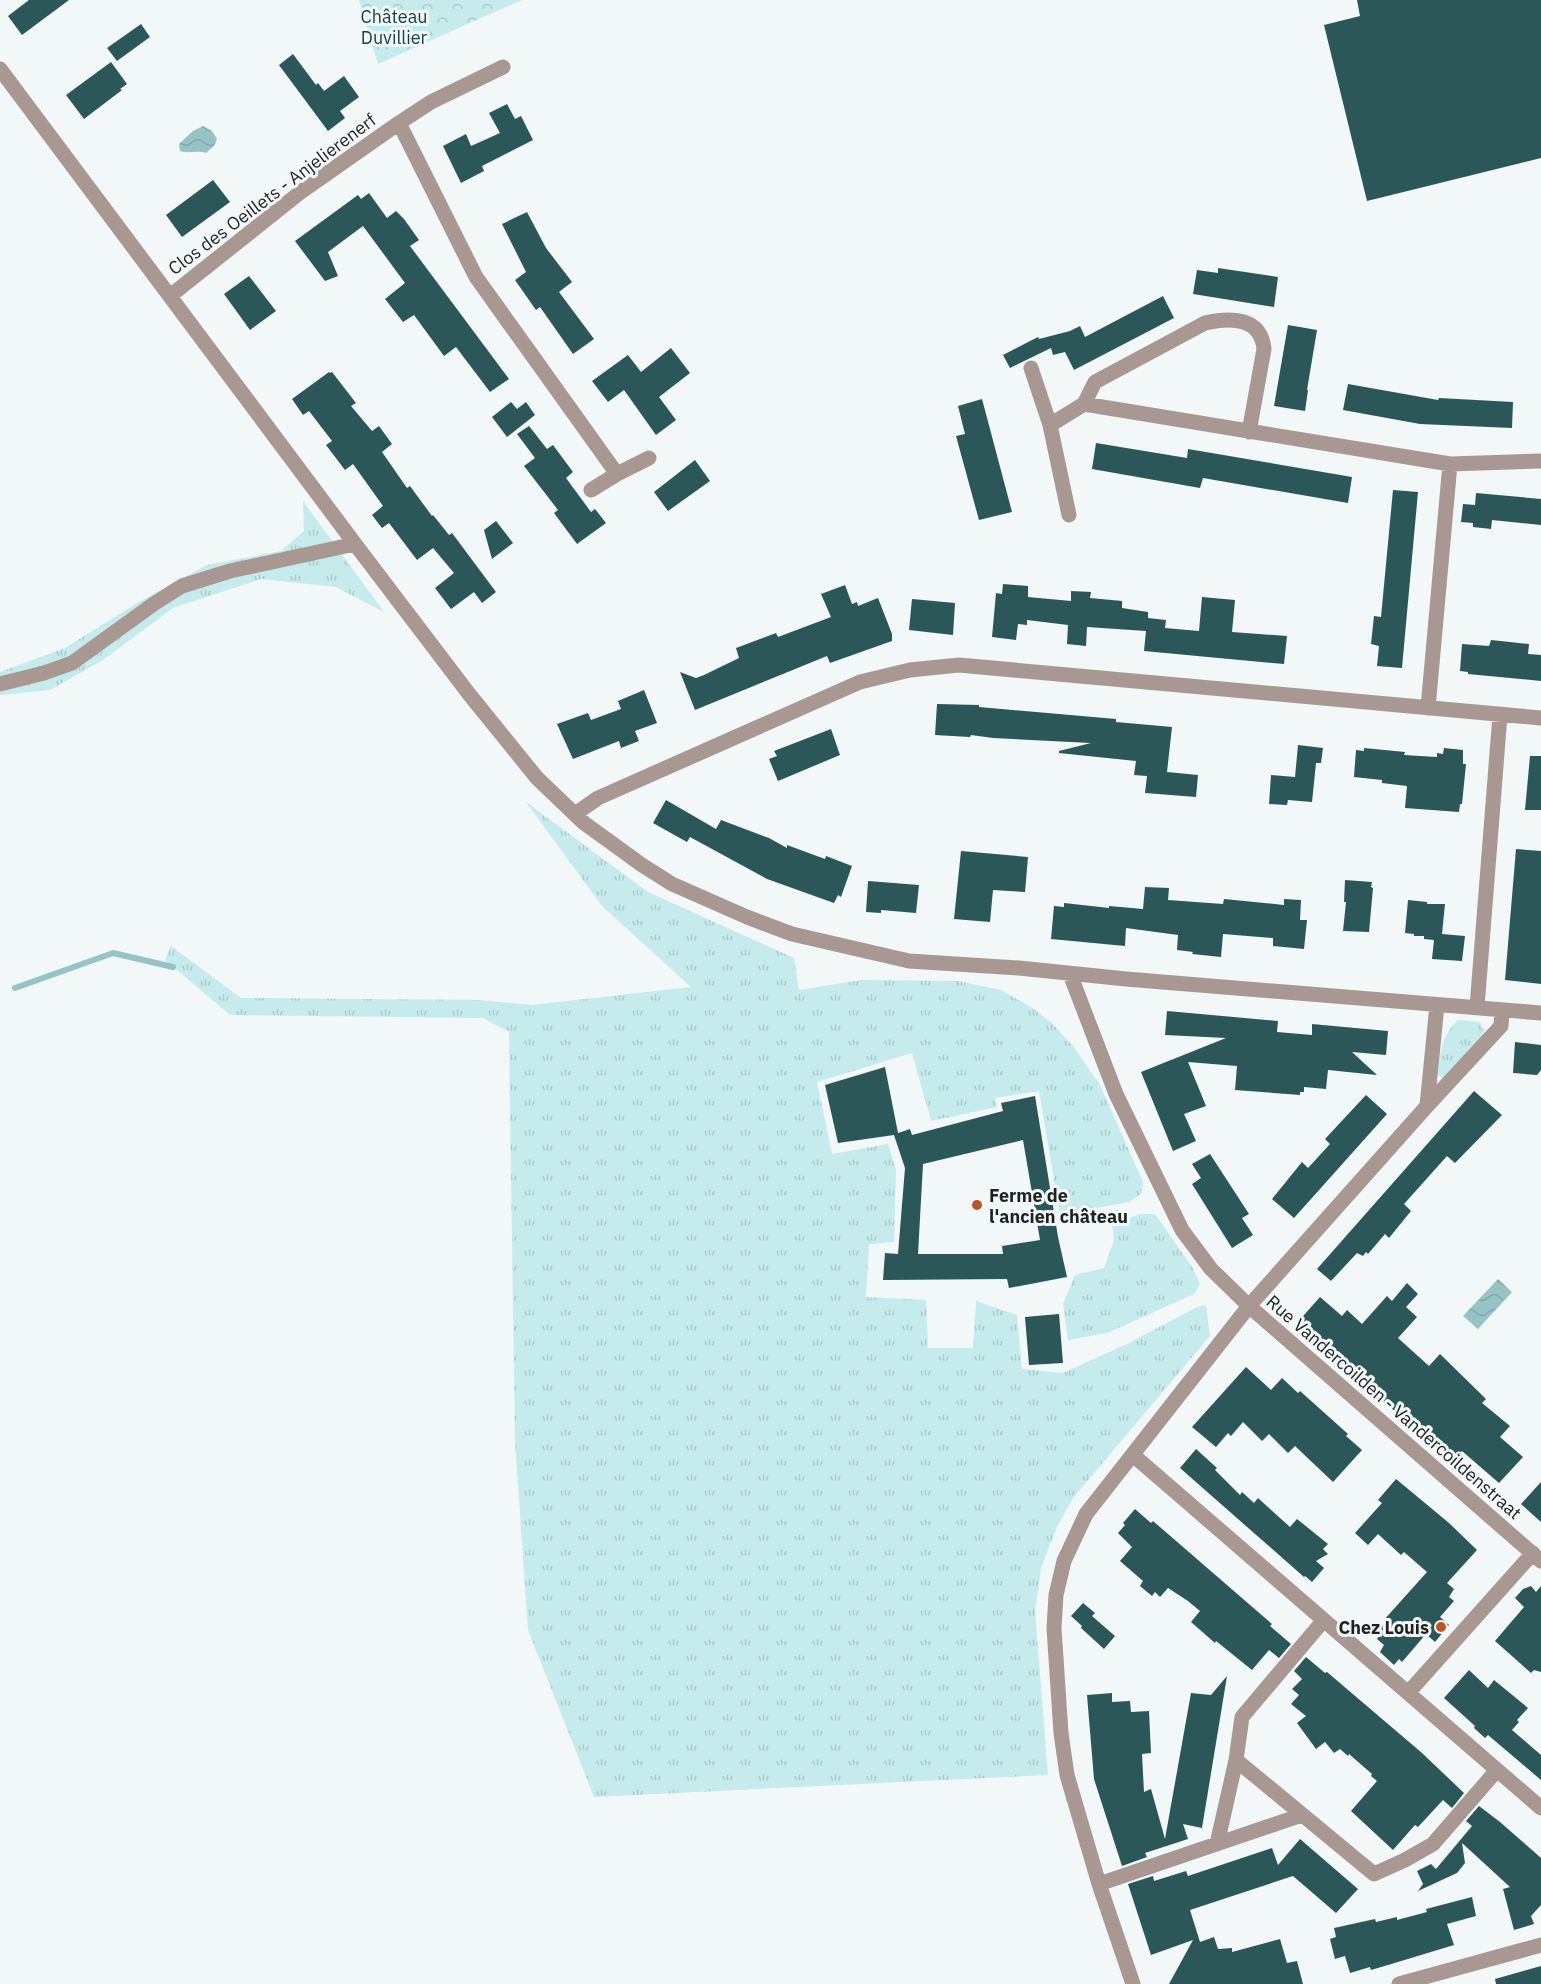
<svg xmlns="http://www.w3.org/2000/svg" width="1541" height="1984" font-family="'IBM Plex Sans',sans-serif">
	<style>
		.grass { fill: url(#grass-tufts) }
		.park { fill: url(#park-crowns) }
		.water { fill: url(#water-waves) }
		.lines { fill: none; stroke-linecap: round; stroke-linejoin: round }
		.stream { stroke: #96c4c5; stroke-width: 6 }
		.building { fill: #2b5758; fill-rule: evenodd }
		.minor { stroke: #a89891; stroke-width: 15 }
		.poi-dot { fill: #ba5622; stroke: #f2f7f7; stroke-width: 2 }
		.labels { text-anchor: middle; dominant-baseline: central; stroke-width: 6; stroke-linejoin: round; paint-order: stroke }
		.park-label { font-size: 18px; fill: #154142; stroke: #f2f7f7 }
		.street-label { font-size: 18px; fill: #1f2020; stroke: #f2f7f7 }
		.poi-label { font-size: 18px; font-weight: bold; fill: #1f2020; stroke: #f2f7f7; text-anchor: start }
	</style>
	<defs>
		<pattern id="grass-tufts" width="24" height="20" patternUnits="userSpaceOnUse" patternTransform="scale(1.5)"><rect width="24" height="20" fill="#c6ebec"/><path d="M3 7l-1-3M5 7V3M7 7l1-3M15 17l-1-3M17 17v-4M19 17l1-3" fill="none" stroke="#aac9ca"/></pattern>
		<pattern id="park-crowns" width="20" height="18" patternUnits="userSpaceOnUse" patternTransform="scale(1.5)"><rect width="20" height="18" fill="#c6ebec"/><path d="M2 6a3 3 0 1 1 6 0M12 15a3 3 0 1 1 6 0" fill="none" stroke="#aac9ca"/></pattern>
		<pattern id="water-waves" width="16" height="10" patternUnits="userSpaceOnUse" patternTransform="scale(1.5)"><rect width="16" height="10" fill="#96c4c5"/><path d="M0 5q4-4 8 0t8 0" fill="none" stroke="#81a8a9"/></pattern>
	</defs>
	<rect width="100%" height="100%" fill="#f2f7f7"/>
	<!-- grass -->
	<path class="grass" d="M303,501L384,612L336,587L261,579L173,608L103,660L50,690L0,695V672L65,648L137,603L207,565L281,551L304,531Z
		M526,802L648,892L794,958L799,990L861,980L958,981L1001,990L1031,1007L1051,1022L1073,1046L1100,1085L1143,1182L1141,1194L1129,1202L1060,1215L1039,1091L995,1098L997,1107L931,1121L912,1053L817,1082L832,1154L888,1144L896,1170L894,1242L869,1244L866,1297L926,1300L928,1348H973L976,1301L1017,1315L1022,1369L1063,1373L1127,1344L1197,1307L1206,1305L1210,1336L1073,1498L1057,1527L1041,1568L1035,1611L1048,1775L594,1797L528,1630L515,1442L509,1032L483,1018L230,1015L165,960L171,946L241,998L479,1000L531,1005L691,987L602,906Z
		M1458,1020L1480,1022L1484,1030L1482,1038L1446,1077L1442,1079L1438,1074C1440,1052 1442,1035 1458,1020Z
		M1141,1214H1155L1192,1267L1200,1284L1194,1294L1107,1333L1068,1340L1063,1304L1075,1275L1104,1268L1114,1241L1112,1223Z"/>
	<!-- park -->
	<path class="park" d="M359,0H522L378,64Z"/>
	<!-- water -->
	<path class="water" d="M203,126L212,131L217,139L214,146L206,153C196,150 189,154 180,151L179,144L193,131Z
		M1498,1279L1512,1292L1478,1329L1463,1316Z"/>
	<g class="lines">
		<!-- stream -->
		<path class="stream" d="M15,988L113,953L173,967"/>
	</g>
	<!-- building -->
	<path class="building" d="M29,0H69L22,35L8,16Z
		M1357,0H1541V158L1367,201L1324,25L1360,16Z
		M141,24L150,37L117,61L107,48Z
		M293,54L316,85L318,83L324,91L344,76L359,97L340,111L345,118L328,131L279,65Z
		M111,62L127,84L120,89L122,90L84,119L66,95Z
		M507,104L515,119L521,116L533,140L482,166L484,171L461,183L443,146L466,134L471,146L500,133L489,113Z
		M213,180L230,202L182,237L166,215Z
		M369,193L387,218L396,211L404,219L419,240L410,246L509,379L490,392L456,347L444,356L414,315L403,322L385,299L405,283L363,226L328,252L338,276L325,281L295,241L358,195L361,199Z
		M527,212L546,248L572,282L559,292L594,339L573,354L540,307L536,310L515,280L526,272L502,224Z
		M1218,268L1278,277L1274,307L1193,294L1197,270L1218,273Z
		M249,276L276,311L250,330L224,294Z
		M1163,296L1174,318L1074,370L1065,352L1053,355L1051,348L1010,368L1003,355L1038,337L1039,339L1070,331L1080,326L1085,337Z
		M1288,325L1317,330L1307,390H1308L1305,411L1274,406Z
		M671,348L690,373L659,397L676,420L656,435L624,390L608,402L592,381L628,355L641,372Z
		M329,372L330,373L332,372L356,403L351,406L372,431L379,426L392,444L382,452L407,488L410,486L432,516L433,515L449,535L452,533L496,592L482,603L474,592L451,609L435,588L454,573L433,548L417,560L389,523L382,528L372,515L383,506L353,464L345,470L326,445L332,441L309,411L303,415L292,399Z
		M1348,384L1438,400L1439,398L1513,402L1512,428L1420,424L1343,410Z
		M982,399L1012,512L979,520L956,436L965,434L958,406Z
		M511,402L517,409L526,402L535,415L507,437L492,417Z
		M529,426L547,449L553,445L573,472L566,478L591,512L595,509L606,523L577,544L554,513L558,510L524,466L535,458L517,434Z
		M1096,443L1187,458L1188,449L1352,477L1348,503L1203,478L1200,488L1092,469Z
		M695,460L710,481L668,511L654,492Z
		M1393,490L1418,492L1402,668L1377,666L1379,646L1371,644L1374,616L1381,617Z
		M1476,493L1541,499V525L1492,520L1491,529L1473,527V523L1461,522L1463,504L1475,505Z
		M496,521L513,543L492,559L484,530Z
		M1003,584L1028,586V597L1071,601V591L1091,592L1090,598L1122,601V608L1148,612V618L1166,620L1165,628L1199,631L1202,597L1235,600L1232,632L1287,636L1284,664L1144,651L1146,631L1087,627L1086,646L1067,644L1068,625L1027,620V625L1018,624L1016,640L992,637L996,593L1002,594Z
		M845,585L852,604L857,602L858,606L878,598L892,634V641L830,663L827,656L695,710L680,672L696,678L704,675L739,658L736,648L776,633L778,637L831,617L821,594Z
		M912,599L955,603L953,635L909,630Z
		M1491,640L1529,644L1528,654L1541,655V681L1468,674V672L1460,671L1462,644L1489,646Z
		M644,690L657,723L635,731L639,741L621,748L619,741L573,759L557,724L588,713L591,720L621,709L618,701Z
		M937,704L979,705V707L1116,719V722L1172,727L1167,772L1198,775L1196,797L1145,793L1147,776L1134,775L1136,761L1059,753V751L1091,743L993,738L971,735L970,737L935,735Z
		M831,729L840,755L778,781L769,759L777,756L774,751Z
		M1298,745L1323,748L1321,763H1316L1312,802L1288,800L1287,805L1269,804L1271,775L1295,777Z
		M1364,748L1405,752L1404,755L1437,757V753L1443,754L1444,748L1463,750V764H1466L1462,804H1460L1459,812L1405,808L1407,786L1382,783V780L1354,777L1356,750L1364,751Z
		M1530,756H1541V810H1525Z
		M666,800L716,829L721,820L769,838L787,848V845L825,859L826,856L852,866L841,897L838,895L834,903L767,879L690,837L687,842L653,823Z
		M1516,849L1541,851V984L1505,980Z
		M961,851L1028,857L1025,892L993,890L990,922L954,919Z
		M1345,880L1372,882L1371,887L1373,888L1369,932L1343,931L1346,902H1344Z
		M868,881L919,885L916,913L881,910V913L866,912Z
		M1145,887L1169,888L1168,900L1223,904L1224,899L1284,905V899L1301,900L1300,920H1307L1304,949L1273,946V938L1223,934L1221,957L1192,954L1193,952L1177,950L1178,935L1126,928L1125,946L1051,939L1054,906L1064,907V903L1109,908V906L1143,909Z
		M1408,900L1427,902V904H1445L1442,934L1465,936L1462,961L1432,959L1434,940L1424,939V936H1414V934L1405,933Z
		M1167,1011L1278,1021L1277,1032L1312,1035V1024L1388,1031L1386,1055L1352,1052L1377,1075L1328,1070L1326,1089L1304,1087V1092H1300V1095L1235,1090L1237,1066L1188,1062L1206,1106L1184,1114L1196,1141L1173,1151L1141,1072L1226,1038L1165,1035Z
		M1515,1042L1541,1045V1070L1537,1075L1513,1073Z
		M885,1067L898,1133L910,1129L912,1135L1003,1111L1001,1103L1035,1096L1058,1237L1067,1277L1009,1288L1007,1279L883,1280L885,1253L898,1254L905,1168L894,1135L838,1143L825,1085ZM1023,1140L1040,1240L1002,1246L1003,1254H918L923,1164Z
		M1474,1091L1502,1115L1455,1163L1447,1156L1404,1204L1411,1211L1389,1238L1385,1234L1368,1254L1366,1252L1363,1256L1357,1253L1331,1281L1317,1269Z
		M1366,1095L1387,1114L1294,1218L1272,1199L1302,1162L1308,1168L1330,1144L1325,1139Z
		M1210,1154L1249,1214L1242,1218L1253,1235L1232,1248L1192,1184L1201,1178L1192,1164Z
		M1407,1283L1418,1294L1406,1307L1417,1317L1398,1338L1429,1366L1440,1354L1486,1399L1482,1403L1510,1426L1500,1437L1523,1457L1499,1483L1462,1451L1454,1460L1434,1444L1433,1445L1296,1324L1320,1297L1342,1316L1347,1310L1362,1324L1387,1296L1392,1301Z
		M1059,1314L1063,1363L1029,1365L1025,1317Z
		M1246,1367L1271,1390L1282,1378L1298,1393L1300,1391L1348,1434L1346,1436L1362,1450L1333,1482L1295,1446L1288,1453L1269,1434L1262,1441L1243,1422L1231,1436L1228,1433L1216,1447L1192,1427Z
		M1196,1449L1217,1468L1215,1470L1240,1495L1242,1492L1254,1503L1258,1498L1290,1527L1297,1519L1328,1544L1323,1549L1328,1554L1316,1561L1324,1568L1312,1582L1305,1576L1304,1577L1180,1468Z
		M1396,1479L1449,1523L1477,1550L1447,1583L1454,1589L1449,1597L1454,1601L1440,1617L1449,1625L1435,1642L1426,1634L1402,1662L1399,1659L1394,1665L1380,1652L1384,1645L1377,1639L1383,1631L1380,1628L1384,1623L1383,1621L1427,1572L1404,1552L1401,1555L1378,1534L1368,1545L1355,1533L1382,1503L1378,1500Z
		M1541,1482V1522L1521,1504Z
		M1135,1509L1151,1523L1153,1521L1272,1624L1270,1626L1291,1644L1279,1658L1269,1650L1252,1670L1216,1641L1215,1643L1191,1622L1200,1611L1188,1601L1168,1588L1160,1597L1155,1592L1152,1596L1140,1586L1143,1581L1120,1561L1132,1547L1118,1533L1125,1525L1123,1523Z
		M1531,1586L1536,1592L1541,1586V1672L1534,1670L1531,1673L1495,1641L1524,1607L1515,1598L1523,1589Z
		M1083,1603L1095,1613L1092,1616L1115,1636L1104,1649L1081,1628L1082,1626L1071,1616Z
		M1306,1657L1325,1673L1327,1672L1422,1753L1464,1793L1452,1808L1443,1800L1418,1827L1415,1825L1393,1850L1351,1811L1377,1781L1371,1776L1372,1774L1349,1754L1348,1756L1340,1749L1334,1753L1325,1742L1316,1749L1297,1723L1306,1716L1291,1704L1299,1695L1292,1689L1302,1679L1294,1671Z
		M1469,1670L1488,1688L1494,1680L1528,1708L1517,1720L1519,1722L1512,1730L1541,1755V1780L1488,1735L1485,1738L1474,1728L1475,1726L1444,1698Z
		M1227,1676L1202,1828L1183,1824L1188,1839L1145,1853L1147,1857L1122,1866L1094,1779L1087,1695L1112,1693V1702L1130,1701L1131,1712L1149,1711L1151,1753L1142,1754L1144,1792L1151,1789L1165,1839L1191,1693L1211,1695Z
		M1479,1806L1500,1822L1541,1858V1905L1531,1916L1534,1924L1514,1930L1503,1889L1510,1887L1462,1843L1465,1863L1457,1873L1418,1891L1423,1884L1417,1871L1431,1864L1436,1869L1472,1826L1466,1821Z
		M1300,1839L1358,1889L1336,1913L1293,1876L1190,1910L1200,1942L1214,1937L1218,1949L1232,1948V1952L1280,1939L1287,1963L1297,1961L1303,1984H1169L1193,1940L1151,1955L1128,1884L1153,1876L1154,1881L1186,1871L1188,1876L1272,1848L1278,1865Z
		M1472,1897L1476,1916L1447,1924L1454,1945L1388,1965L1371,1970L1370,1967L1350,1973L1345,1956L1335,1959L1330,1939L1336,1937L1334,1928L1375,1919L1376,1922L1397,1917V1920L1427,1912L1426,1909Z
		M1541,1966V1984H1496L1495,1979Z"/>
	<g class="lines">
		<!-- minor -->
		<path class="minor" d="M0,69L355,544L469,694L537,778L584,823L642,865L672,884L747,917L792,934L909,961L1019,968L1126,979L1541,1013
			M399,123L476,277L617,474
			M170,296L302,191L399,123L431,102L503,67
			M1031,368L1050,425L1069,515
			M1084,404L1450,464L1541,461
			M1050,425L1084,404L1095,382L1205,323C1230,317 1261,317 1264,349L1249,432
			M591,490L617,474L649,458
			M0,684L44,673L72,663L155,603L182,586L230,571L355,544
			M1428,708L1450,464
			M575,814L598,798L860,682L910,670L959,665L1541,718
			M1070,974L1116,1094L1182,1230L1211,1269L1249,1306L1541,1561
			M1477,1007L1500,715
			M1427,1106L1437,1005
			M1133,1455L1541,1808
			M1323,1621L1242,1717L1236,1760L1374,1874L1405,1860L1433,1844L1497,1770
			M1408,1693L1533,1553
			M1217,1844L1236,1760
			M1099,1884L1302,1815
			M1133,1984L1099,1884L1067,1775L1061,1733L1054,1628L1056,1595L1064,1561L1086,1514L1249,1306L1427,1106L1501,1026L1502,1010
			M1399,1984L1541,1945"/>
	</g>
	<!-- markers -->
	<g class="poi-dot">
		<circle cx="977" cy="1205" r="6"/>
		<circle cx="1441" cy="1627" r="6"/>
	</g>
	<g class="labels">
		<!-- park labels -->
		<g class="park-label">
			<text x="394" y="16">Château<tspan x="394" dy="21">Duvillier</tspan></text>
		</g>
		<!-- street labels -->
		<g class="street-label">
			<text transform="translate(272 194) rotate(-37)">Clos des Oeillets - Anjelierenerf</text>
			<text transform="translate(1394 1407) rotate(41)">Rue Vandercoilden - Vandercoildenstraat</text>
		</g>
		<!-- poi labels -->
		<g class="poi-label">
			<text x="989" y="1195">Ferme de<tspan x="989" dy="21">l'ancien château</tspan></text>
			<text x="1429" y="1627" text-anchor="end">Chez Louis</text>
		</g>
	</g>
</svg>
